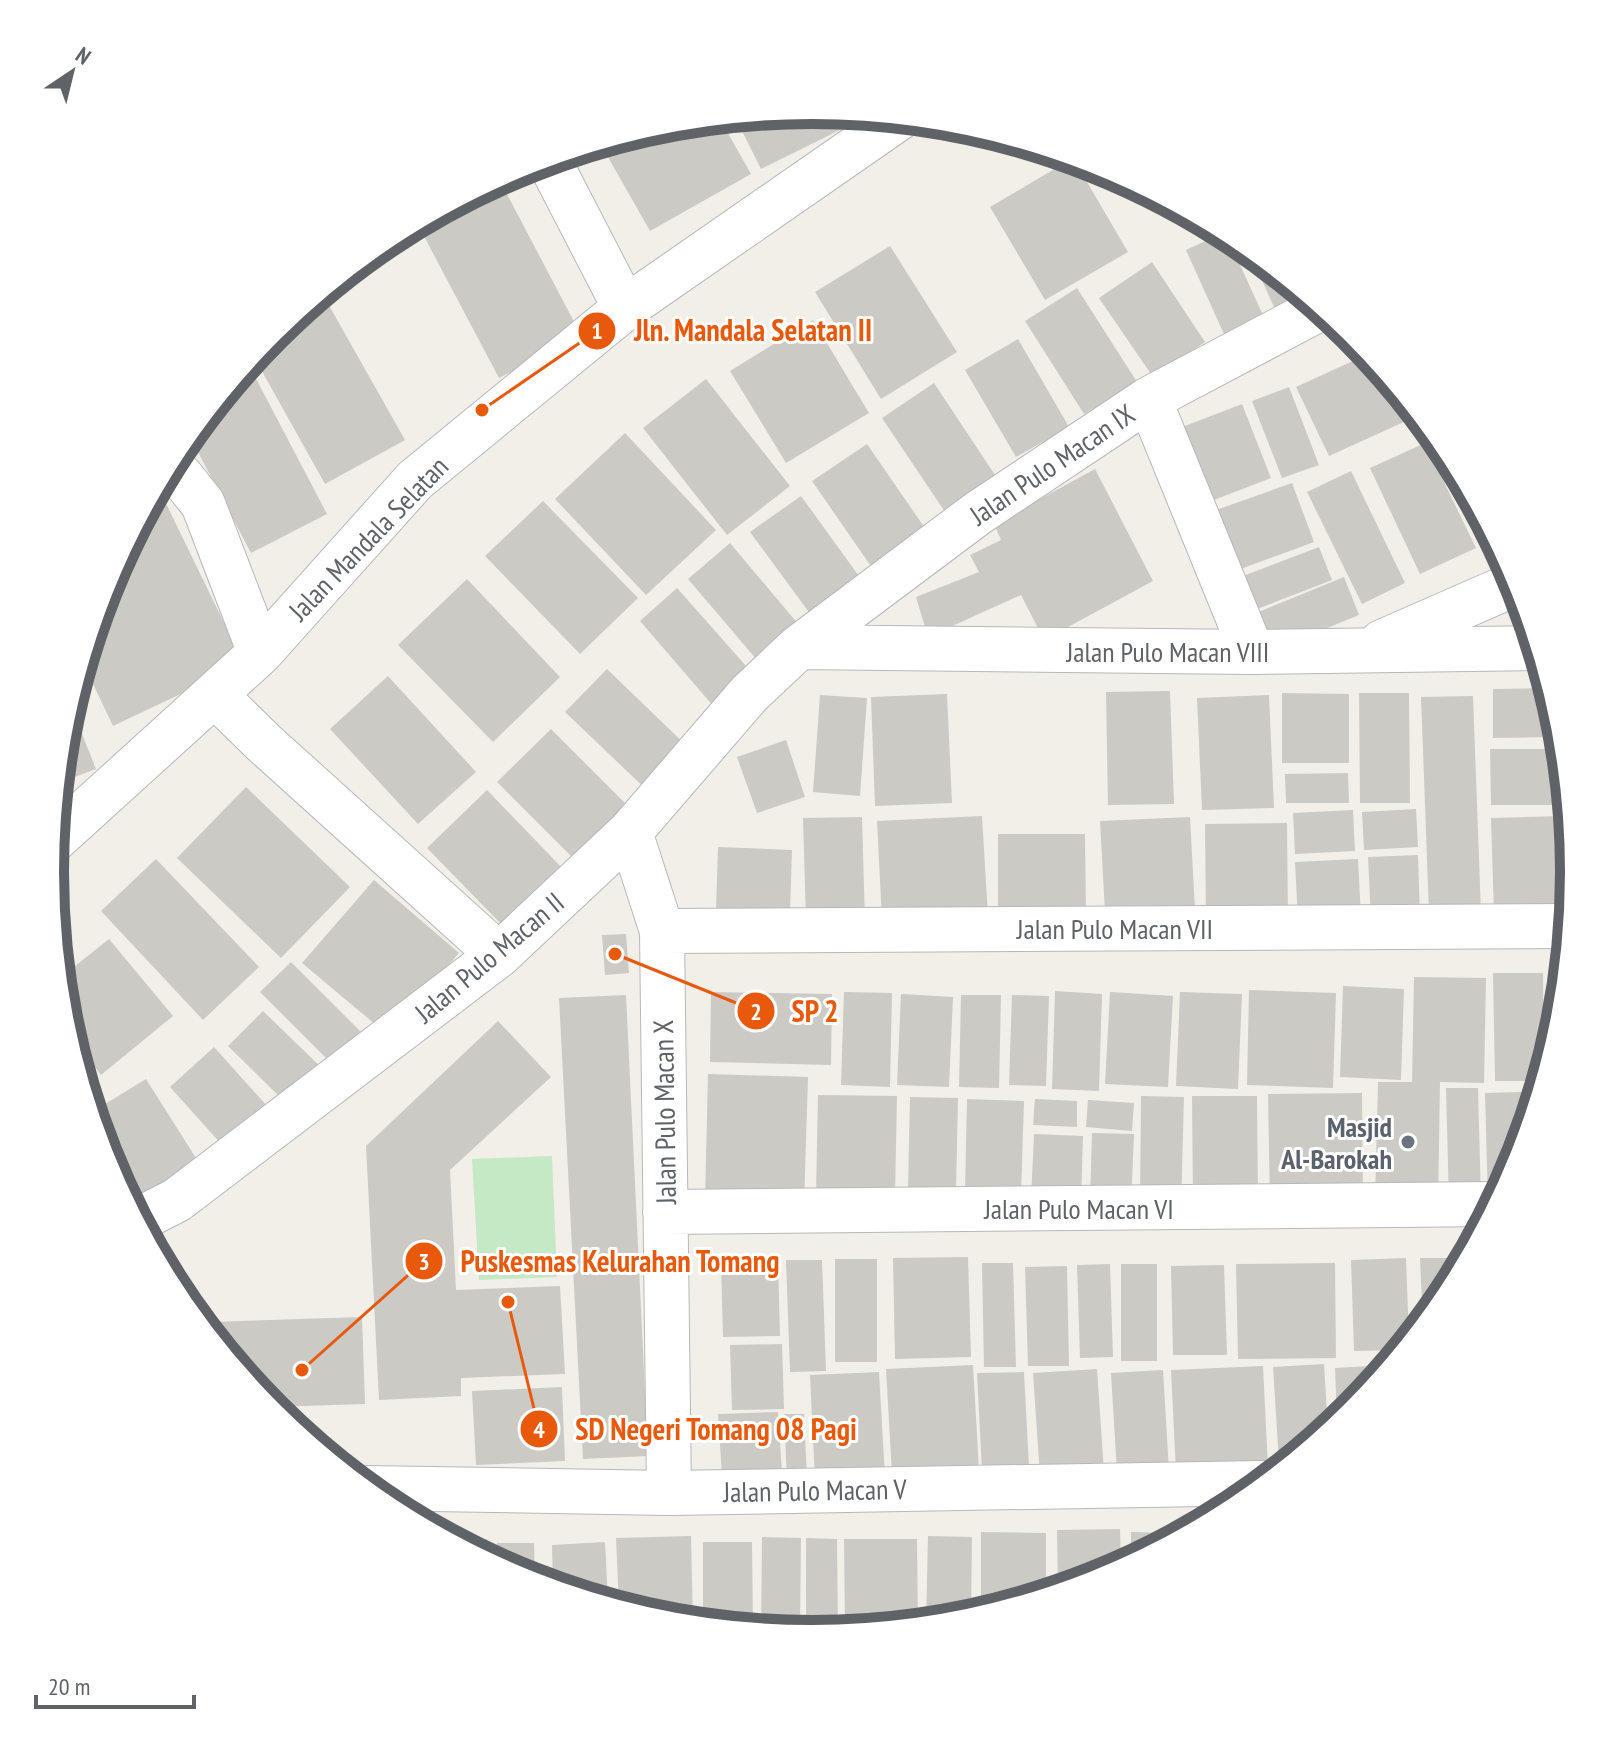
<svg xmlns="http://www.w3.org/2000/svg" width="1624" height="1743" font-family="'PT Sans Narrow',sans-serif">
	<style>
		.green { fill: #c5e8c5 }
		.building { fill: #cccac5 }
		.lines { fill: none; stroke-linecap: round; stroke-linejoin: round }
		.minor-casing { stroke: #b5b8bc; stroke-width: 46 }
		.minor { stroke: #fff; stroke-width: 44 }
		.worship-dot { fill: #6b7280; stroke: #fff; stroke-width: 3 }
		.labels { text-anchor: middle; dominant-baseline: central; stroke-width: 6; stroke-linejoin: round; paint-order: stroke }
		.street-label { font-size: 28px; fill: #5f6368; stroke: #fff }
		.worship-label { font-size: 28px; font-weight: bold; fill: #5b616d; stroke: #fff; text-anchor: end }
		.rim { fill: none; stroke: #5f6368; stroke-width: 10 }
		.leader { fill: none; stroke: #e8590c; stroke-width: 3 }
		.callout-dot { fill: #e8590c; stroke: #fff; stroke-width: 3 }
		.mark-label { font-size: 24px; text-anchor: middle; font-weight: bold; fill: #fff }
		.callout-label { font-size: 30px; text-anchor: middle; font-weight: bold; fill: #e8590c; stroke: #fff; stroke-width: 6; stroke-linejoin: round; paint-order: stroke }
	</style>
	<rect width="100%" height="100%" fill="#f1efe8"/>
	<!-- green -->
	<path class="green" d="M552,1156L557,1277L479,1280L472,1159Z"/>
	<!-- building -->
	<path class="building" d="M812,110L870,115L761,169L735,117Z
		M720,119L751,174L650,231L600,143L664,124Z
		M1073,158L1128,252L1045,300L990,207Z
		M499,179L581,335L499,378L417,223Z
		M1156,196L1180,208L1166,215Z
		M1225,232L1268,326L1228,343L1186,250Z
		M890,246L957,352L881,399L815,292Z
		M1247,247L1301,292L1306,304L1278,316Z
		M1152,262L1205,342L1153,377L1099,298Z
		M1077,288L1137,382L1084,414L1025,321Z
		M322,293L405,440L325,484L254,357L274,332Z
		M813,320L869,413L786,463L730,371Z
		M1018,339L1069,427L1016,457L965,370Z
		M1368,354L1383,372L1406,421L1329,456L1296,387Z
		M251,369L327,514L251,553L189,435L237,377Z
		M706,379L790,486L727,535L643,428Z
		M934,383L999,481L947,515L882,418Z
		M1289,387L1319,465L1282,478L1252,401Z
		M1242,404L1271,478L1201,505L1172,431Z
		M625,433L716,530L646,595L555,499Z
		M1425,443L1476,548L1420,574L1370,468Z
		M867,444L929,534L875,572L812,481Z
		M1095,469L1153,581L1044,640L1021,595L928,637L916,597L979,572L970,555L1001,540L994,524Z
		M1351,471L1405,583L1362,604L1307,492Z
		M1292,483L1314,542L1227,574L1205,514Z
		M158,487L244,664L113,726L83,663L108,579Z
		M801,496L864,583L814,619L750,532Z
		M543,501L638,598L580,654L485,556Z
		M730,543L799,625L757,660L688,579Z
		M1319,547L1332,580L1247,613L1235,579Z
		M1344,577L1359,615L1271,651L1256,613Z
		M467,579L560,677L493,742L398,645Z
		M677,588L754,675L715,708L640,621Z
		M607,669L693,752L652,795L565,712Z
		M388,676L476,772L418,824L330,729Z
		M1549,688L1559,723L1561,737L1493,738V689Z
		M1170,691L1174,804L1108,805L1106,692Z
		M1282,693L1349,694V763H1282Z
		M1359,693H1409L1410,803H1360Z
		M947,694L952,803L875,806L871,697Z
		M820,695L867,698L860,796L813,792Z
		M1269,695L1274,808L1202,810L1197,698Z
		M1473,696L1481,912L1429,913L1421,697Z
		M70,704L96,769L59,783L65,722Z
		M551,729L634,812L580,865L497,782Z
		M786,740L805,797L757,813L737,757Z
		M1490,749H1562L1567,805H1491Z
		M1348,773L1349,803H1286L1285,774Z
		M246,787L350,887L281,958L177,858Z
		M487,790L565,871L505,928L427,848Z
		M1416,809L1418,847L1364,850L1362,812Z
		M1353,810L1355,851L1295,854L1293,813Z
		M982,816L988,916L882,921L877,821Z
		M1562,816L1566,911L1494,914L1491,818Z
		M862,817L865,921L806,922L803,818Z
		M1190,817L1195,909L1105,912L1100,821Z
		M1287,823L1288,919L1206,920L1205,824Z
		M998,834H1085L1086,916H998Z
		M718,847L792,850L790,912L716,910Z
		M1418,855L1420,918L1371,919L1368,857Z
		M156,859L259,967L203,1020L101,911Z
		M1358,859L1361,917L1298,920L1295,862Z
		M374,880L459,953L388,1035L302,963Z
		M626,934L629,973L605,975L602,935Z
		M109,939L173,1016L101,1075L70,1036L65,1020L60,978Z
		M291,962L368,1039L337,1069L260,992Z
		M1549,969H1564L1559,1021L1551,1047Z
		M1493,973H1543L1544,1070L1541,1081H1495Z
		M1414,977L1486,978L1484,1083L1440,1082L1438,1204L1375,1201L1378,1082H1412Z
		M1343,986L1404,989L1401,1080L1340,1077Z
		M1249,990L1336,993L1333,1088L1247,1085Z
		M1055,991L1102,994L1099,1091L1052,1089Z
		M711,992L832,994L831,1065L710,1062Z
		M844,992L892,993L890,1087L841,1085Z
		M1110,992L1173,996L1168,1087L1105,1084Z
		M1180,992L1242,994L1238,1089L1176,1086Z
		M901,994L953,997L949,1087L897,1085Z
		M626,995L648,1456L583,1459L559,998Z
		M961,995H1001L999,1088L959,1087Z
		M1012,995L1049,996L1046,1086L1009,1085Z
		M263,1011L327,1073L291,1108L228,1046Z
		M498,1021L551,1077L450,1170L456,1290L560,1286L565,1374L461,1378V1396L379,1400L366,1146Z
		M214,1047L277,1117L232,1156L170,1087Z
		M708,1074L808,1077L804,1205L705,1202Z
		M146,1079L201,1166L132,1208L108,1163L92,1112Z
		M1446,1088H1478L1481,1202H1449Z
		M1523,1092L1524,1137L1516,1164L1495,1202H1488L1485,1093Z
		M1362,1093L1363,1205H1270L1268,1094Z
		M818,1095L897,1096L895,1196L816,1193Z
		M1141,1096L1184,1097L1181,1207L1140,1206Z
		M1192,1096H1257L1258,1204H1193Z
		M910,1097L958,1098L956,1190L908,1189Z
		M967,1099L1024,1101L1021,1194L965,1192Z
		M1035,1099L1077,1101V1127L1033,1125Z
		M1088,1100L1134,1103L1132,1131L1086,1127Z
		M1092,1133L1134,1134L1131,1205L1090,1203Z
		M1034,1134L1083,1136L1081,1203L1031,1200Z
		M968,1257L971,1357L895,1359L893,1258Z
		M1406,1258L1409,1339L1400,1350L1354,1351L1351,1260Z
		M1420,1258H1457L1458,1272L1445,1295L1423,1323Z
		M835,1259H877V1362H835Z
		M786,1260H822L826,1371L790,1372Z
		M778,1262L780,1336L723,1337L721,1263Z
		M982,1263H1013L1016,1367H984Z
		M1335,1263L1336,1358L1238,1359L1236,1264Z
		M1110,1264L1113,1357L1080,1358L1077,1265Z
		M1121,1264H1157V1361H1121Z
		M1224,1265L1227,1355H1173L1171,1266Z
		M1067,1266L1069,1366H1028L1025,1267Z
		M362,1317L365,1404L271,1407L211,1335V1322Z
		M782,1344L784,1409L732,1410L730,1345Z
		M1324,1364L1328,1429L1288,1462H1279L1273,1367Z
		M973,1365L979,1470L892,1474L886,1369Z
		M1388,1365L1350,1411L1337,1421L1335,1368Z
		M1263,1366L1268,1468L1176,1472L1171,1370Z
		M1097,1369L1104,1472L1040,1476L1033,1373Z
		M1163,1370L1169,1471L1117,1473L1111,1373Z
		M879,1372L885,1477L815,1481L810,1375Z
		M1024,1372L1029,1467L982,1470L977,1373Z
		M562,1387L565,1461L476,1465L472,1391Z
		M778,1412L783,1488L723,1491L718,1414Z
		M784,1414H804L807,1479L787,1480Z
		M1120,1529L1121,1566L1103,1576L1058,1589L1057,1530Z
		M981,1532L1046,1533V1593L981,1613Z
		M1131,1532L1170,1533V1540L1131,1561Z
		M691,1536L693,1622L663,1619L619,1605L616,1538Z
		M928,1536L972,1537L971,1616L960,1619L926,1622Z
		M762,1537L801,1538L800,1632L761,1628Z
		M806,1538L837,1539L838,1631L806,1632Z
		M453,1539H487V1558L485,1556Z
		M844,1539H917L918,1623L845,1630Z
		M605,1542L608,1602L553,1585L552,1545Z
		M703,1542H752L753,1628L703,1623Z
		M497,1543H534L535,1580L520,1575L498,1564Z"/>
	<g class="lines">
		<!-- minor casing -->
		<g class="minor-casing">
			<path id="minor" d="M548,159L625,308
				M1149,399L1252,652
				M165,473L180,475L203,504L260,653
				M1382,642L1517,583
				M799,647L1252,652L1537,648
				M215,695L264,743L499,955
				M630,832L662,931L669,1493
				M53,841L260,653L415,480L625,308L899,118
				M662,931L1569,926
				M665,1212L1494,1204
				M138,1220L177,1200L499,955L630,832L749,694L799,647L978,513L1149,399L1321,308
				M367,1488L669,1493L1262,1483"/>
		</g>
		<!-- minor -->
		<use href="#minor" class="minor"/>
	</g>
	<!-- markers -->
	<circle class="worship-dot" cx="1408" cy="1142" r="8"/>
	<g class="labels">
		<!-- street labels -->
		<g class="street-label">
			<text transform="translate(1052 464) rotate(-34)">Jalan Pulo Macan IX</text>
			<text transform="translate(368 538) rotate(-46)">Jalan Mandala Selatan</text>
			<text x="1168" y="651">Jalan Pulo Macan VIII</text>
			<text x="1115" y="928">Jalan Pulo Macan VII</text>
			<text transform="translate(489 957) rotate(-40)">Jalan Pulo Macan II</text>
			<text transform="translate(664 1112) rotate(-91)">Jalan Pulo Macan X</text>
			<text x="1079" y="1208">Jalan Pulo Macan VI</text>
			<text transform="translate(815 1490) rotate(-1)">Jalan Pulo Macan V</text>
		</g>
		<!-- worship labels -->
		<g class="worship-label">
			<text x="1392" y="1126">Masjid<tspan x="1392" dy="32">Al-Barokah</tspan></text>
		</g>
	</g>
	<!-- crop -->
	<path d="M0 0H1624V1743H0ZM64 872a748 748 0 1 1 1496 0a748 748 0 1 1-1496 0Z" fill="#fff" fill-rule="evenodd"/>
	<path class="rim" d="M64 872a748 748 0 1 1 1496 0a748 748 0 1 1-1496 0Z"/>
	<!-- callouts -->
	<path class="leader" d="M482 410L597 331M615 954L756 1011M302 1370L424 1261M508 1302L539 1429"/>
	<g class="callout-dot">
		<circle cx="482" cy="410" r="8"/>
		<circle cx="615" cy="954" r="8"/>
		<circle cx="302" cy="1370" r="8"/>
		<circle cx="508" cy="1302" r="8"/>
		<circle cx="597" cy="331" r="20"/>
		<circle cx="756" cy="1011" r="20"/>
		<circle cx="424" cy="1261" r="20"/>
		<circle cx="539" cy="1429" r="20"/>
	</g>
	<g class="mark-label">
		<text x="597" y="339">1</text>
		<text x="756" y="1020">2</text>
		<text x="424" y="1270">3</text>
		<text x="539" y="1438">4</text>
	</g>
	<g class="callout-label">
		<text x="753" y="341">Jln. Mandala Selatan II</text>
		<text x="815" y="1022">SP 2</text>
		<text x="620" y="1272">Puskesmas Kelurahan Tomang</text>
		<text x="716" y="1440">SD Negeri Tomang 08 Pagi</text>
	</g>
	<!-- north arrow -->
	<g transform="translate(72 72) rotate(35)" stroke="#ffffff" stroke-width="6" paint-order="stroke">
	<path d="M0-6L14 30L0 20L-14 30Z" fill="#5f6368"/>
	<text y="-12" font-size="22" font-weight="bold" text-anchor="middle" fill="#5f6368">N</text>
	</g>
	<!-- scale -->
	<path d="M36 1695v12h158v-12" fill="none" stroke="#5f6368" stroke-width="4"/>
	<text x="48" y="1695" font-size="24" fill="#5f6368" stroke="#ffffff" stroke-width="6" paint-order="stroke">20 m</text>
</svg>
